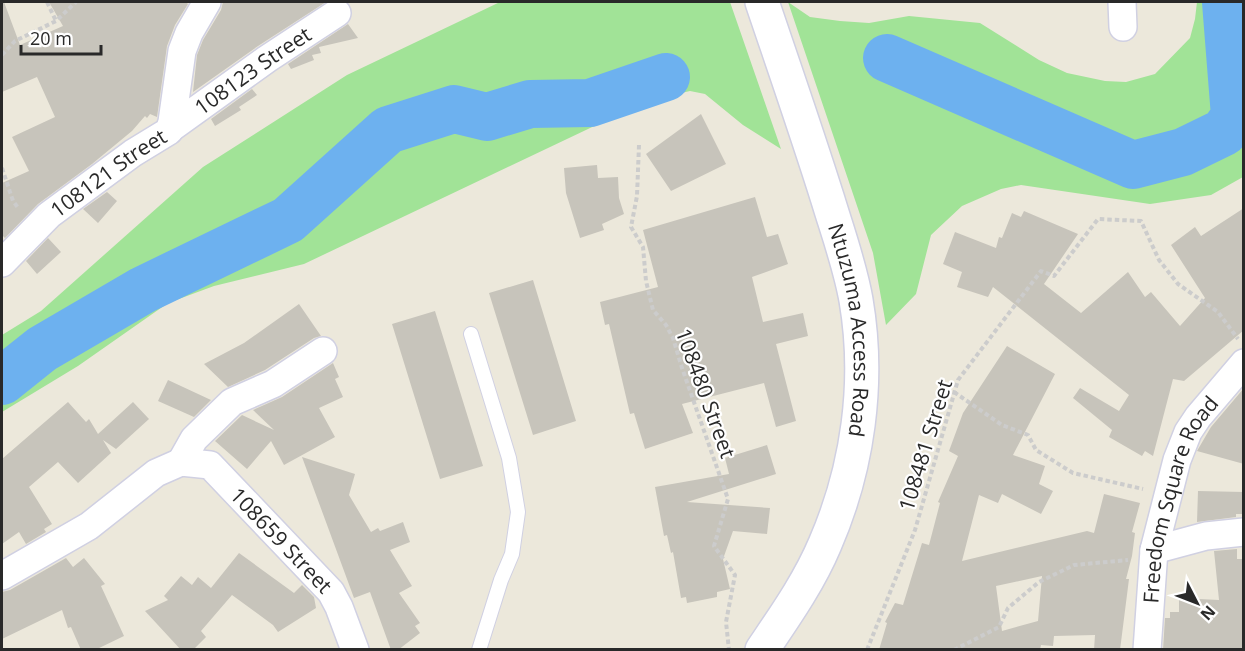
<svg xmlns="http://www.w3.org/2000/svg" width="1245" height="651" font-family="'Open Sans',sans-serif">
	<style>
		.green { fill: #a1e397 }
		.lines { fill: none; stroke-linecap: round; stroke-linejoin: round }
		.river { stroke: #6db1ef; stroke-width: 48 }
		.building { fill: #c7c4bb; fill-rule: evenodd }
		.lane-casing { stroke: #d0d0e2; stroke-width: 16 }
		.street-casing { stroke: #d0d0e2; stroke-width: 30 }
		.secondary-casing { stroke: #d0d0e2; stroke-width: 36 }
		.path { stroke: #ccc; stroke-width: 4; stroke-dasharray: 4.5 3; stroke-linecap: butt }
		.lane { stroke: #fff; stroke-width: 14 }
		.street { stroke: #fff; stroke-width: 27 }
		.secondary { stroke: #fff; stroke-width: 33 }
		.labels { text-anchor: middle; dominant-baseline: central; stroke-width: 4.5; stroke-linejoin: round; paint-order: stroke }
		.street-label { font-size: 21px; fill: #292929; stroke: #fff }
	</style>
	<rect width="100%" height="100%" fill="#ece8db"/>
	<!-- green -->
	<path class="green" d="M500,2H730L781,149L743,125L705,94L690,91L647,101L304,264L214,286L168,303L78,366L2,412V335L41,311L203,167L347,75Z
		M788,2L810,17L840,21L869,23L909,16L980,23L1039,60L1067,73L1105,81L1126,82L1155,74L1190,38L1195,19L1197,2H1243V177L1211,195L1150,204L1021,185L1001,189L962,206L931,235L916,294L886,325L873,253Z"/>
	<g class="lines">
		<!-- river -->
		<path class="river" d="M887,58L1133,165L1183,152L1224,132L1235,116L1226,2
			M2,381L42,349L143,290L288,220L388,130L454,109L487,117L530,104L590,103L666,77"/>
	</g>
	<!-- building -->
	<path class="building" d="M2,2H4L20,45L63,26L49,2H186L188,4L175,25L167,46L157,117L150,114L147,118L145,116L132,131L92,164L38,204L5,238L2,235V183L29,171L12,137L55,117L37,77L2,92Z
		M223,2H326L258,46L193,92L197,55L203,40L221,10Z
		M348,24L358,38L319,47L321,53L312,55L314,60L291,69L288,64Z
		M252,89L257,95L239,107L241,110L215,126L211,119Z
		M701,114L726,164L671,191L646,154Z
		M597,165L598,178L618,177L619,198L624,214L602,224L604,230L580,238L566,193L564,168Z
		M107,192L117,201L98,223L83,209Z
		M755,197L767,237L778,234L788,264L752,277L763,322L803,313L808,336L776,344L796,421L776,427L764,383L682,404L693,433L645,449L634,413L630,414L609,324L605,325L600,302L658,287L643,230Z
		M1244,208V330L1184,381L1173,379L1153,456L1145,451L1142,456L1109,437L1112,430L1073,398L1080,388L1119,411L1129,395L993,287L988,297L957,287L962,272L943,264L955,232L996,248L999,237L1002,238L1012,213L1021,217L1024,211L1078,234L1044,284L1081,313L1128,272L1145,297L1151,292L1180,326L1205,298L1171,245L1195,227L1201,236Z
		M48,238L61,252L37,274L26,261Z
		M533,280L576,421L533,435L489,293Z
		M299,304L321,336L314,338L265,370L228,387L204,364L244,343Z
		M435,311L483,466L440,479L392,324Z
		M1007,346L1055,374L1013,455L1045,466L1039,484L1053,491L1041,514L1002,494L998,503L979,495L962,561L1087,531L1094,533L1104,494L1140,503L1132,532L1135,533L1132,556L1126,579H1129L1120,650H1094L1095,635L1054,636L1053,646L1041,645L1040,650H879L887,623L885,622L895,603L903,605L922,543L929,545L940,503L938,502L958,456L949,451L963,413ZM1042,576L1038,621L1002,631L996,586Z
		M333,363L339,377L335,379L343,397L319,408L335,437L284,465L271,441L247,469L215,441L242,415L274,430L253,410L282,397Z
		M168,380L211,400L194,417L158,401Z
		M1244,388V464L1197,451L1211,427Z
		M68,402L86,422L89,419L98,434L133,402L149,419L116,449L103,440L111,453L78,483L58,462L29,487L52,524L44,529L46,532L26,544L19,532L2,544V459Z
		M767,445L776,474L687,502L770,508L767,534L733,531L723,559L730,589L717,592V597L687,603L686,597L681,598L673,552L671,553L667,535L664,536L655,487L729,474L725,458Z
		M302,457L355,474L349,495L371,532L378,528L380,531L403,522L410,542L390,550L412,586L399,593L420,623L415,626L420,633L398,650H391L370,592L354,598Z
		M1198,491L1244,492V514H1236V517L1197,522Z
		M1237,549V559H1244V650H1163L1165,618H1170V612H1179V598L1219,600L1214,551Z
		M239,553L294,593L302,585L314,597L316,608L278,632L273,625L232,595L201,631L206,637L193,650H181L145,611L168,600L164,596L181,576L192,585L198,577L211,588Z
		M66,558L73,567L84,558L105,584L101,586L124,636L95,650H81L71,627L68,628L62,610L2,639V592L10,590Z"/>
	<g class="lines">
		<!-- lane casing -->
		<g class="lane-casing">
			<path id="lane" d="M471,334L509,458L518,512L512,554L501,580L479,650"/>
		</g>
		<!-- street casing -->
		<g class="street-casing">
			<g id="street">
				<path d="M1122,2L1123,27"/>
				<path id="s1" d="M171,128L267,59L337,13"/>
				<path id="s2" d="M2,263L49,215L133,153L169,131L172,122L182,51L189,33L207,2"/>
				<path d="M181,462L194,439L232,402L273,384L323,351"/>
				<path d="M1154,550L1206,536L1244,532"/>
				<path id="s3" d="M2,576L89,526L156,473L181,462L210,465L331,592L339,607L355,650"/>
				<path id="s4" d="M1147,650L1154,550L1177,460L1188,432L1198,417L1244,363"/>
			</g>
		</g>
		<!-- secondary casing -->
		<g class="secondary-casing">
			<g id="secondary">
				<path id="s5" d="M762,2C784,67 807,133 828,200C838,233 850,266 856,300C870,382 858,468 825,544C809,582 785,616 762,650"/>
			</g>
		</g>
		<!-- path -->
		<path class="path" d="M47,2L56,21
			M2,55L15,41L56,21L76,2
			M639,145L637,196L631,227L643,247L646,281L653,310L666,325L673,338L682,368L728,499L714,546L735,575L726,622L729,650
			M2,168L13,201L19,209
			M954,392L1002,425L1028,435L1036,450L1073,473L1143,489
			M867,650L915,530L958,380L1041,271L1054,276L1098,219L1141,221L1159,260L1178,284L1218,312L1238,339
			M954,650L999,627L1008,608L1039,582L1074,565L1128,560"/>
		<!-- lane -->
		<use href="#lane" class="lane"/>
		<!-- street -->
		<use href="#street" class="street"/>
		<!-- secondary -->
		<use href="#secondary" class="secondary"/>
	</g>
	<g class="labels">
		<!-- street labels -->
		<g class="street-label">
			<text stroke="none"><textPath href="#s1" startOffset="100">108123 Street</textPath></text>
			<text stroke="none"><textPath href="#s2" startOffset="140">108121 Street</textPath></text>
			<text stroke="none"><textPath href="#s5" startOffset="342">Ntuzuma Access Road</textPath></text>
			<text transform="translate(706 393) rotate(70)">108480 Street</text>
			<text transform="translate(925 445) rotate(-73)">108481 Street</text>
			<text stroke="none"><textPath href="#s4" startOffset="156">Freedom Square Road</textPath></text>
			<text stroke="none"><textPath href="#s3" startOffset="346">108659 Street</textPath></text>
		</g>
	</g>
	<!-- border -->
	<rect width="1245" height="651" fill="none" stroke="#292929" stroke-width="6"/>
	<!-- north arrow -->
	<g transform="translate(1197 603) rotate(132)" stroke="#ffffff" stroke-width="4.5" paint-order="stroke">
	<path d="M0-4.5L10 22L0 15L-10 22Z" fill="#292929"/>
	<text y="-9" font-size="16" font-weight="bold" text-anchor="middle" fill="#292929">N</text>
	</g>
	<!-- scale -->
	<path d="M21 45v9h80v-9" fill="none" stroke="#292929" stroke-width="3"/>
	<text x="30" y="45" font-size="18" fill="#292929" stroke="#ffffff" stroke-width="4.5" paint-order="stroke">20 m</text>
</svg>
